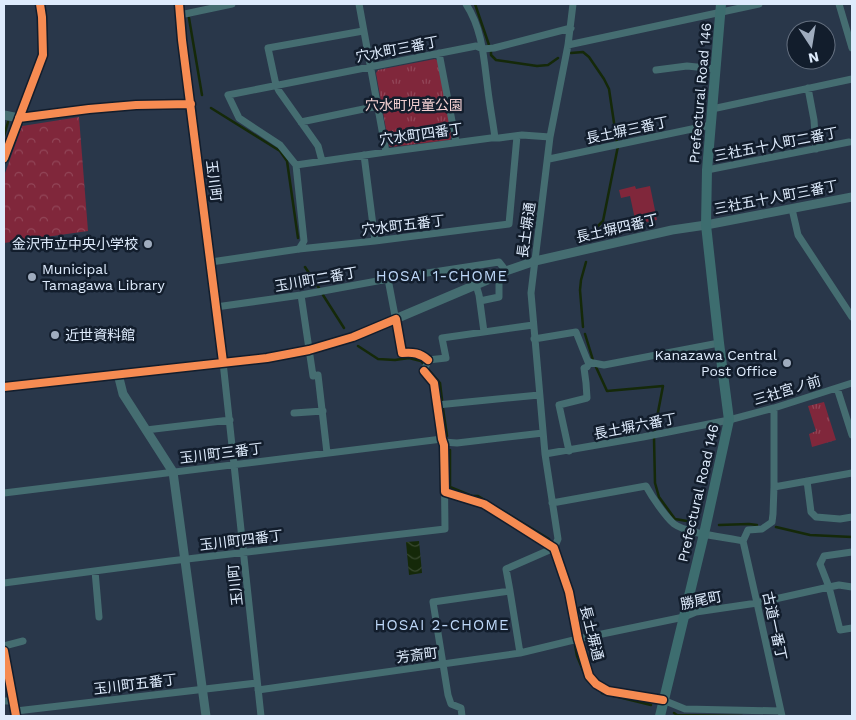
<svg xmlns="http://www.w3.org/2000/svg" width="856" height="720" font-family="'Work Sans','Noto Sans JP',sans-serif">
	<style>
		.grass { fill: url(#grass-tufts) }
		.forest { fill: url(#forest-crowns) }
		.garden { fill: #80273b }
		.water { fill: url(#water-waves) }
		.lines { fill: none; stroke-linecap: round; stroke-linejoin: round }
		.stream { stroke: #152909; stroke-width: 2.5 }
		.minor { stroke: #456d71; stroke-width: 7 }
		.tertiary { stroke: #456d71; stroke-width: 9 }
		.secondary { stroke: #3d6d6f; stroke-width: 10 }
		.cycleway-casing { stroke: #121d2c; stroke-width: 11 }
		.cycleway { stroke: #f68b52; stroke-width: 8 }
		.poi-dot { fill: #9facbe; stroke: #121d2c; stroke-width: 2 }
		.labels { text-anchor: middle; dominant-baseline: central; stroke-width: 5; stroke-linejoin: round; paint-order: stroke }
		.street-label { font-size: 14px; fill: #deebfc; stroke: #121d2c }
		.park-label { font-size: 14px; fill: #f3d0d2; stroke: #121d2c }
		.poi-label { font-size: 14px; fill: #deebfc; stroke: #121d2c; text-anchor: end }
		.neighbourhood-label { font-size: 15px; letter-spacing: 1px; fill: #bdd7f8; stroke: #121d2c }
	</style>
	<defs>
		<pattern id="grass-tufts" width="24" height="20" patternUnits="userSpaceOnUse" patternTransform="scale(1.25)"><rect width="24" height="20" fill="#80273b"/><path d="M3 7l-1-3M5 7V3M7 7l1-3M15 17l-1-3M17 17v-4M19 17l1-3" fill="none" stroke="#924658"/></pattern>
		<pattern id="forest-crowns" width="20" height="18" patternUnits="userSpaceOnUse" patternTransform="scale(1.25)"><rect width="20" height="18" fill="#80273b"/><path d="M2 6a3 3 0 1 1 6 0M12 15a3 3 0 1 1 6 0" fill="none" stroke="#924658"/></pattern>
		<pattern id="water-waves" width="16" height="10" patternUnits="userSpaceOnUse" patternTransform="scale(1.25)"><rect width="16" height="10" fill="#152909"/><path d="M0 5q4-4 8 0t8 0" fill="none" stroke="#37482e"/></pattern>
	</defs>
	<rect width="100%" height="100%" fill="#29374a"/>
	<!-- grass -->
	<path class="grass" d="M435,59L438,61L452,136L450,140L391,147L389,146L376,73L378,70Z
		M824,402L836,440L812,447L809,434L816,431L808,406Z"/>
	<!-- forest -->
	<path class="forest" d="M79,117L88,231L4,243V176L22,126Z"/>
	<!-- garden -->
	<path class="garden" d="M635,186L636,189L650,186L657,220L636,224L630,196L621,198L619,190Z"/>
	<!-- water -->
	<path class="water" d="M419,541L422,573L409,575L406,542Z"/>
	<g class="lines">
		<!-- stream -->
		<path class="stream" d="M475,4L489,45
			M189,18L202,95
			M491,52V55L496,60L537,66L548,65L558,58
			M571,53L583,52L589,57L604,79L609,89L617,143
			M211,108L280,151L287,161L298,238
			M4,136L8,122
			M594,235L595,229L603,221L618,146
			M305,267L319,288
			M323,295L344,328
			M583,327L580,290L581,280L586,262
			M585,334L593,360
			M358,346L378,359L395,360L409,358L421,361L440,383L442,400
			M596,367L607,391L663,386L654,433
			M443,409L447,436
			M654,438L655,483L659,497L675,519L693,522
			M450,450V487L472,496H478L549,539
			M719,525L749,524L757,525
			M776,527L810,535L852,537
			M575,645L577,656L587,680L597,689
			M602,693L651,705
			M674,713L677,715L742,716"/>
		<!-- minor -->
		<path class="minor" d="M179,4L182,40L223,362L261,716
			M359,4L386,152
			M466,4C483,30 484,61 488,91C490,107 493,122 495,138
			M573,4L568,45L550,137L531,293L545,454L558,539L554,548L569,592L578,639L589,676L596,684L608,691L663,700L685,709L780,711
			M839,4L852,48
			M180,15L232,4
			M568,45L759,4
			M439,53L456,142
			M656,70L687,66L716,69
			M808,88L814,120L816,149
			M712,109L852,79
			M19,118L89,109L136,105L191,104
			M301,122L378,106
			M364,155L375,241
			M4,158L43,55L42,17L40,4
			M549,159L711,125
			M322,161L318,146L279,91L276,85L268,48L363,31
			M296,165L386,152L491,138H499L522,135L550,137
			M707,170L849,142
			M792,209L798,235L852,317
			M299,249L304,241L296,165L280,145L239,118L228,95L476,46L483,49L494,48L571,28
			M211,262L299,249L375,241L509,224L517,136
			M388,279L402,353C413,352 420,353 428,360
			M476,285L479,295L484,332
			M301,295L313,376L318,375L327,453
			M480,301L499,297V275
			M216,307L301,295L388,279L499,262L506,271
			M534,339L576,332L588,362L604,365L719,343
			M837,388L852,435
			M437,405L539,395
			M294,413L323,411
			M146,430L230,420
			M443,442L457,443L543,433
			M569,451L559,405L587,398L586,383L584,368L587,367L590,362
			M545,454L643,437L729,420L774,408L852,383
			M807,481L811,512L816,517L840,519L852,517
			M774,487L852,473
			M445,492L484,504L554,548
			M4,493L442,439
			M552,503L646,486C652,497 665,516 674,524C688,534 725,537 743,541
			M743,541L757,603L782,716
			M743,541L748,530L762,529L772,522L773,514L774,487V408
			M852,552L824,556L820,564L829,587L840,630L852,628
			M95,571L99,617
			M4,583L170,561L445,529L444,445L442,439L434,383L424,371L428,360L446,358L442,338L533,325
			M510,591L520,653
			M4,646L23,641
			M4,651L16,716
			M258,690L520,653L578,639L684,617L696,612L757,603L829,587L839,585L852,587
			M4,701H13
			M16,711L257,683
			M462,716L461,708L451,704L448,695L433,602L510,591L506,569L554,548"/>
		<!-- tertiary -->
		<path class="tertiary" d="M4,115L19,118
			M118,374L123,394L173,472L206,716
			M4,387L267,358L309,350L353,337L499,275L506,271L535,261L672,230L706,225L852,197"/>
		<!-- secondary -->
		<path class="secondary" d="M660,716L704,534L729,420L719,343L706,225L707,170L721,4"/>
		<!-- cycleway casing -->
		<g class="cycleway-casing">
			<path id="cycleway" d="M179,4L182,40L223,362
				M19,118L89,109L136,105L191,104
				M4,158L43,55L42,17L40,4
				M424,371L434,383L442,439L444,445L445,492L484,504L554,548L569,592L578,639L589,676L596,684L608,691L663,700
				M4,387L267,358L309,350L353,337L396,319L402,353C413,352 420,353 428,360
				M4,651L16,716"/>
		</g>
		<!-- cycleway -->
		<use href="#cycleway" class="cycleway"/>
	</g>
	<!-- markers -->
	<g class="poi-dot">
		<circle cx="148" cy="244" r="5"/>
		<circle cx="32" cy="277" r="5"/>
		<circle cx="55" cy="335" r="5"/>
		<circle cx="787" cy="363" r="5"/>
	</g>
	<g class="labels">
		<!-- street labels -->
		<g class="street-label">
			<text transform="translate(397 49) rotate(-11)">穴水町三番丁</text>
			<text transform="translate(700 93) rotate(-85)">Prefectural Road 146</text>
			<text transform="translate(627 130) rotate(-12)">長土塀三番丁</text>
			<text transform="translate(421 134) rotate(-8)">穴水町四番丁</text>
			<text transform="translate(776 144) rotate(-11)">三社五十人町二番丁</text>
			<text transform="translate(214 181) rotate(83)">玉川町</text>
			<text transform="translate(776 197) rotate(-11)">三社五十人町三番丁</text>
			<text transform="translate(403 225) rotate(-7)">穴水町五番丁</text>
			<text transform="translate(617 228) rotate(-13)">長土塀四番丁</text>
			<text transform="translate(526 230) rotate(-82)">長土塀通</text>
			<text transform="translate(316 279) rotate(-10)">玉川町二番丁</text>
			<text transform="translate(787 390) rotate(-17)">三社宮ノ前</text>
			<text transform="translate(635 426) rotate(-11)">長土塀六番丁</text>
			<text transform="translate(221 453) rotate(-7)">玉川町三番丁</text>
			<text transform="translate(698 493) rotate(-77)">Prefectural Road 146</text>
			<text transform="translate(241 540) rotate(-7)">玉川町四番丁</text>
			<text transform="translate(235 585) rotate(-96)">玉川町</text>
			<text transform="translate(701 600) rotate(-12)">勝尾町</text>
			<text transform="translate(775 626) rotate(78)">古道一番丁</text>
			<text transform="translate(592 633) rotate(76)">長土塀通</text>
			<text transform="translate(417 655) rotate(-7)">芳斎町</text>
			<text transform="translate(135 684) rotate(-7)">玉川町五番丁</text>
		</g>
		<!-- park labels -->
		<g class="park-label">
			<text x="414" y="105">穴水町児童公園</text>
		</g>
		<!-- poi labels -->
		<g class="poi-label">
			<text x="138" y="244">金沢市立中央小学校</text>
			<text x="42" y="269" text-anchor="start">Municipal<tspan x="42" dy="16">Tamagawa Library</tspan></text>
			<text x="65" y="335" text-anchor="start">近世資料館</text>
			<text x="777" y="355">Kanazawa Central<tspan x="777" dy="16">Post Office</tspan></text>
		</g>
		<!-- neighbourhood labels -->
		<g class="neighbourhood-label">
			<text x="442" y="276">HOSAI 1-CHOME</text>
			<text x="442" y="625">HOSAI 2-CHOME</text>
		</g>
	</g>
	<!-- border -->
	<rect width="856" height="720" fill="none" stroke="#deebfc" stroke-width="10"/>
	<!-- north arrow -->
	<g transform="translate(811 45) rotate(168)"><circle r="24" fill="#121d2c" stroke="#646f7f"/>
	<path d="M0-4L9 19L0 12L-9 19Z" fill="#9facbe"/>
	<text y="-8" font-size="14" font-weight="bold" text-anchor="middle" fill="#deebfc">N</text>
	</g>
</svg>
